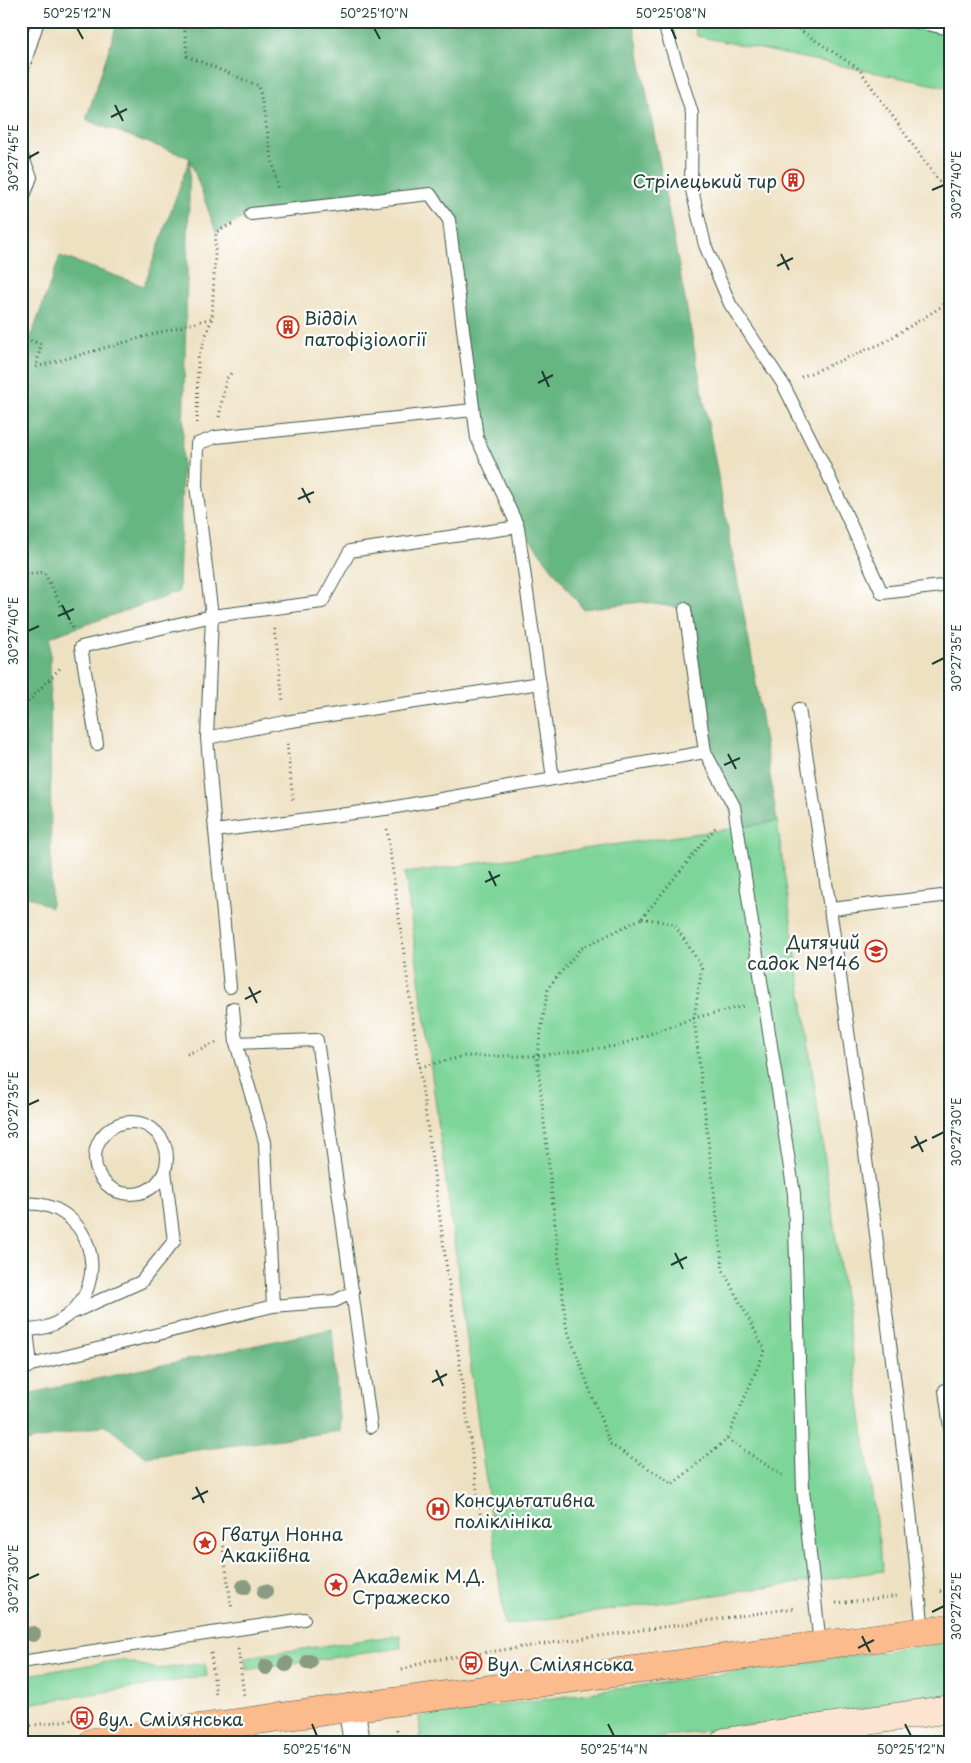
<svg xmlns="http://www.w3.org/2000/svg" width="971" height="1763" font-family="'Playpen Sans',sans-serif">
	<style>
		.green { fill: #7ed59a; stroke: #4e8967 }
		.forest { fill: #66b682; stroke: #427a5b }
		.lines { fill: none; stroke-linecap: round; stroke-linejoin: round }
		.lane-casing { stroke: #3e5649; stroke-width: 14 }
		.street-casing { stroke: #3e5649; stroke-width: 28 }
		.secondary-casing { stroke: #3e5649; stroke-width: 29 }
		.primary-casing { stroke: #3e5649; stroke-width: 29 }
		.path { stroke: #3e5649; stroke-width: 3; stroke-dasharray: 1 4; stroke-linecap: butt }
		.lane { stroke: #fff; stroke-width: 12 }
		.street { stroke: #fff; stroke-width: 26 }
		.secondary { stroke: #fde4d1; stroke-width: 28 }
		.primary { stroke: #fbbb8d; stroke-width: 28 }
		.tree { fill: #899c82 }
		.ticks { fill: none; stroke: #1f3d34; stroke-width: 2 }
		.labels { text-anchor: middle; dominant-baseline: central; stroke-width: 4.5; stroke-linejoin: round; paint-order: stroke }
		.poi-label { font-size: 18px; fill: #1f3d34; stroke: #fff; text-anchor: start }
		.neatline { fill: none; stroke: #1f3d34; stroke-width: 2 }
		.ticks-label { font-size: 12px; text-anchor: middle; fill: #1f3d34 }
	</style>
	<rect width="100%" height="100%" fill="#fff"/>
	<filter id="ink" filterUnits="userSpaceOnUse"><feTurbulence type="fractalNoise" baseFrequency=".02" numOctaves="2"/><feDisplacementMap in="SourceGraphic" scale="10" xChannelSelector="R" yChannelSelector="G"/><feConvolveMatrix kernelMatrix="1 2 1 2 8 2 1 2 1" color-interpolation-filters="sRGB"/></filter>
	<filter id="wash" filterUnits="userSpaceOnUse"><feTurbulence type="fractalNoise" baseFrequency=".0096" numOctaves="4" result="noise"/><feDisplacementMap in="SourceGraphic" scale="20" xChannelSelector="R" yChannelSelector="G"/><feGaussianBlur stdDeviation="1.12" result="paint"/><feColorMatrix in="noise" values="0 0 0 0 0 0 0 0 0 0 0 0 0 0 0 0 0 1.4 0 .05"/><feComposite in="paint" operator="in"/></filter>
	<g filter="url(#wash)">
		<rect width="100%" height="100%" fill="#eee1c2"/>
		<!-- green -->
		<path class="green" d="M693,21H950V88L697,36Z
			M777,821L883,1571L505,1625L405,873L737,828Z
			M400,1635L401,1648L246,1670L245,1657Z
			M950,1642V1697L628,1742H421L419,1717Z
			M120,1660L158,1669L205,1663L207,1676L21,1705V1676Z"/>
		<!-- forest -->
		<path class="forest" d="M118,21H633L752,658L777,821L738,828L705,752L685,609L642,602L583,609L515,520L477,438L449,220L430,194L251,214L216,232L190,159L179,592L50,637L51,908L21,892V365L60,256L144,286L190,158L86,120Z
			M332,1329L340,1431L146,1457L105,1425L21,1443V1395Z"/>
	</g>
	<g filter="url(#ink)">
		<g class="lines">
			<!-- lane casing -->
			<g class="lane-casing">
				<path id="lane" d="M663,21L692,113L691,186L705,245L730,304L783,384L824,466L882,593L950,585
					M912,21L950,29
					M21,74L38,21
					M21,154L31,177L21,204
					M251,214L430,194L449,220L477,438L518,527L553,779
					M799,709C848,1015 891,1323 923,1631
					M207,738L285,722L540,683
					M97,744L81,647L212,616L322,602L350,551L518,527
					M705,752L734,806L794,1194L803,1490L820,1645
					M215,831L385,809L705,752L685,609
					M831,909L950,895
					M230,987L215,831L207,738L212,616L196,485L197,444L216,437L473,410
					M233,1008L236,1043L265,1142L273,1306
					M236,1043L317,1040L371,1427
					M95 1158a36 36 0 1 1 72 0a36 36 0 1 1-72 0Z
					M21,1204C89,1196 118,1284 61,1320C49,1328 35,1331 21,1329
					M74,1312L141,1282L174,1241L165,1171
					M27,1330L31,1365
					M21,1371L31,1365L273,1306L335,1301L353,1292
					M950,1390H945L950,1428
					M21,1662L304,1619"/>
			</g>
			<!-- street casing -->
			<g class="street-casing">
				<path id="street" d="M351,1707L357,1742"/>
			</g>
			<!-- secondary casing -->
			<g class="secondary-casing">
				<path id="secondary" d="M725,1742L950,1709"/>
			</g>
			<!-- primary casing -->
			<g class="primary-casing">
				<path id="primary" d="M93,1742L950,1628"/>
			</g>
			<!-- path -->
			<path class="path" d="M184,21L187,56L259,86L278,191
				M786,21L859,69L950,197
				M21,337L41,344L36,367L212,318
				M801,377L883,343L941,307L950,298
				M219,417L226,379L233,371
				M197,423L198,358L212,318L216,232L234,223
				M21,575L44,572L73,629
				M275,629L283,702
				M21,709L62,666
				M287,744L293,800
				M387,829L481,1520
				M642,918L674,924L702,967L694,1018L723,1270L765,1350L727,1439L673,1484L610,1444L566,1326L537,1056L548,988L580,949Z
				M642,918L716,827
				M187,1054L216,1043
				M420,1067L465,1056H537L617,1046L694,1018L744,1006
				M727,1439L783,1476
				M222,1541L232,1610
				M940,1591L950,1590
				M836,1603L899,1596
				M238,1649L244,1695
				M211,1653L216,1696
				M402,1670L426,1661L795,1608
				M21,1727L75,1719
				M397,1730L398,1742"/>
			<!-- lane -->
			<use href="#lane" class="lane"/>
			<!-- street -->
			<use href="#street" class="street"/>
			<!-- secondary -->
			<use href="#secondary" class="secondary"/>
			<!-- primary -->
			<use href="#primary" class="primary"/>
		</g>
		<!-- trees -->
		<g class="tree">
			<circle cx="244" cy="1587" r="8"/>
			<circle cx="265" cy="1592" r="8"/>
			<circle cx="33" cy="1634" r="8"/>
			<circle cx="309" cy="1662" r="8"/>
			<circle cx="286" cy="1664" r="8"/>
			<circle cx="266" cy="1667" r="8"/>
		</g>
	</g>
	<!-- ticks -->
	<path class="ticks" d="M77,28L83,39M374,28L380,39M671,28L676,39M115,105L123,121M111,117L127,109M28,158L39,152M932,190L944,185M781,254L789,270M777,266L793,258M542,371L549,387M538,383L553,375M302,488L310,503M298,499L314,492M62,605L70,620M58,616L74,609M28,631L39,626M932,664L944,658M728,754L736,769M724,765L740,758M489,871L496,886M485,882L500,875M249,987L257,1003M245,999L261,991M28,1105L39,1100M915,1136L923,1152M932,1138L944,1132M911,1148L927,1140M675,1253L683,1269M671,1265L687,1257M436,1370L443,1386M432,1382L447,1374M196,1487L204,1503M192,1499L208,1491M28,1579L39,1574M932,1612L944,1606M862,1636L870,1652M858,1648L874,1640M312,1724L317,1736M608,1724L614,1736M905,1724L911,1736"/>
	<!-- icons -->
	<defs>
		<g id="building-ring" transform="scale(1.125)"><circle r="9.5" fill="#fff" stroke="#c8321e" stroke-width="1.5"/><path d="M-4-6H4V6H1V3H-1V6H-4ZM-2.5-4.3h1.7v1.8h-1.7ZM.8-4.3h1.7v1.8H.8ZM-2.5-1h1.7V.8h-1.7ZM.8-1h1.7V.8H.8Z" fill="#c8321e"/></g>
		<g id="school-ring" transform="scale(1.125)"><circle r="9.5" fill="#fff" stroke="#c8321e" stroke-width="1.5"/><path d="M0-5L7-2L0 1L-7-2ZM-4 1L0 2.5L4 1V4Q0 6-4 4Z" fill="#c8321e"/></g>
		<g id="hospital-ring" transform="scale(1.125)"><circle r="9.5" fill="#fff" stroke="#c8321e" stroke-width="1.5"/><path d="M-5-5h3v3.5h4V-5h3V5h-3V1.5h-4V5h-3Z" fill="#c8321e"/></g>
		<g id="sight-ring" transform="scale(1.125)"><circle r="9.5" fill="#fff" stroke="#c8321e" stroke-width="1.5"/><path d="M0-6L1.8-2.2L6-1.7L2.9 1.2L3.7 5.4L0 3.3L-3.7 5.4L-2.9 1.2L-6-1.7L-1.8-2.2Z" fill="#c8321e"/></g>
		<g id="bus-ring" transform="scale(1.125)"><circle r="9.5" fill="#fff" stroke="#c8321e" stroke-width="1.5"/><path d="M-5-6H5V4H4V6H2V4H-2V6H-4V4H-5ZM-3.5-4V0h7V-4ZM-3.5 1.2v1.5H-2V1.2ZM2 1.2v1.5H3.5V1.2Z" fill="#c8321e"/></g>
	</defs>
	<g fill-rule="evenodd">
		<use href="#building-ring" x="793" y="180"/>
		<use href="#building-ring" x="288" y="327"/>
		<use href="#school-ring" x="876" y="951"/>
		<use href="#hospital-ring" x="438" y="1509"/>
		<use href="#sight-ring" x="205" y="1543"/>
		<use href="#sight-ring" x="336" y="1585"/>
		<use href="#bus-ring" x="471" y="1663"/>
		<use href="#bus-ring" x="82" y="1718"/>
	</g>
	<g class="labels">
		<!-- poi labels -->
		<g class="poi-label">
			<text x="777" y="180" text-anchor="end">Стрілецький тир</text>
			<text x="304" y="317">Відділ<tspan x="304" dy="21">патофізіології</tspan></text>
			<text x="860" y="941" text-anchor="end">Дитячий<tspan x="860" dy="21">садок №146</tspan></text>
			<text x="454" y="1499">Консультативна<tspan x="454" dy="21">поліклініка</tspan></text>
			<text x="221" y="1533">Гватул Нонна<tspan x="221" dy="21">Акакіївна</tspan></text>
			<text x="352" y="1575">Академік М.Д.<tspan x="352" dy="21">Стражеско</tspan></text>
			<text x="487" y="1663">Вул. Смілянська</text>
			<text x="98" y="1718">вул. Смілянська</text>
		</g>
	</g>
	<!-- margin -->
	<rect width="971" height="1763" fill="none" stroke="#fff" stroke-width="55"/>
	<rect x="28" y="28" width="916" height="1708" class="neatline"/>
	<g class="ticks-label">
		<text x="77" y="18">50°25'12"N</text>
		<text x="374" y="18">50°25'10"N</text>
		<text x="671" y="18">50°25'08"N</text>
		<text transform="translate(14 158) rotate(-90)" y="4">30°27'45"E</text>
		<text transform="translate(957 185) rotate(-90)" y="4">30°27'40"E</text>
		<text transform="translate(14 631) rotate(-90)" y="4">30°27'40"E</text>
		<text transform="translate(957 658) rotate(-90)" y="4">30°27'35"E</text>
		<text transform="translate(14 1105) rotate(-90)" y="4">30°27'35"E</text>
		<text transform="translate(957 1132) rotate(-90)" y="4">30°27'30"E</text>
		<text transform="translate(14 1579) rotate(-90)" y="4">30°27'30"E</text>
		<text transform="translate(957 1606) rotate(-90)" y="4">30°27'25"E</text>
		<text x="317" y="1754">50°25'16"N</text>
		<text x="614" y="1754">50°25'14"N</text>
		<text x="911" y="1754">50°25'12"N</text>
	</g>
</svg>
